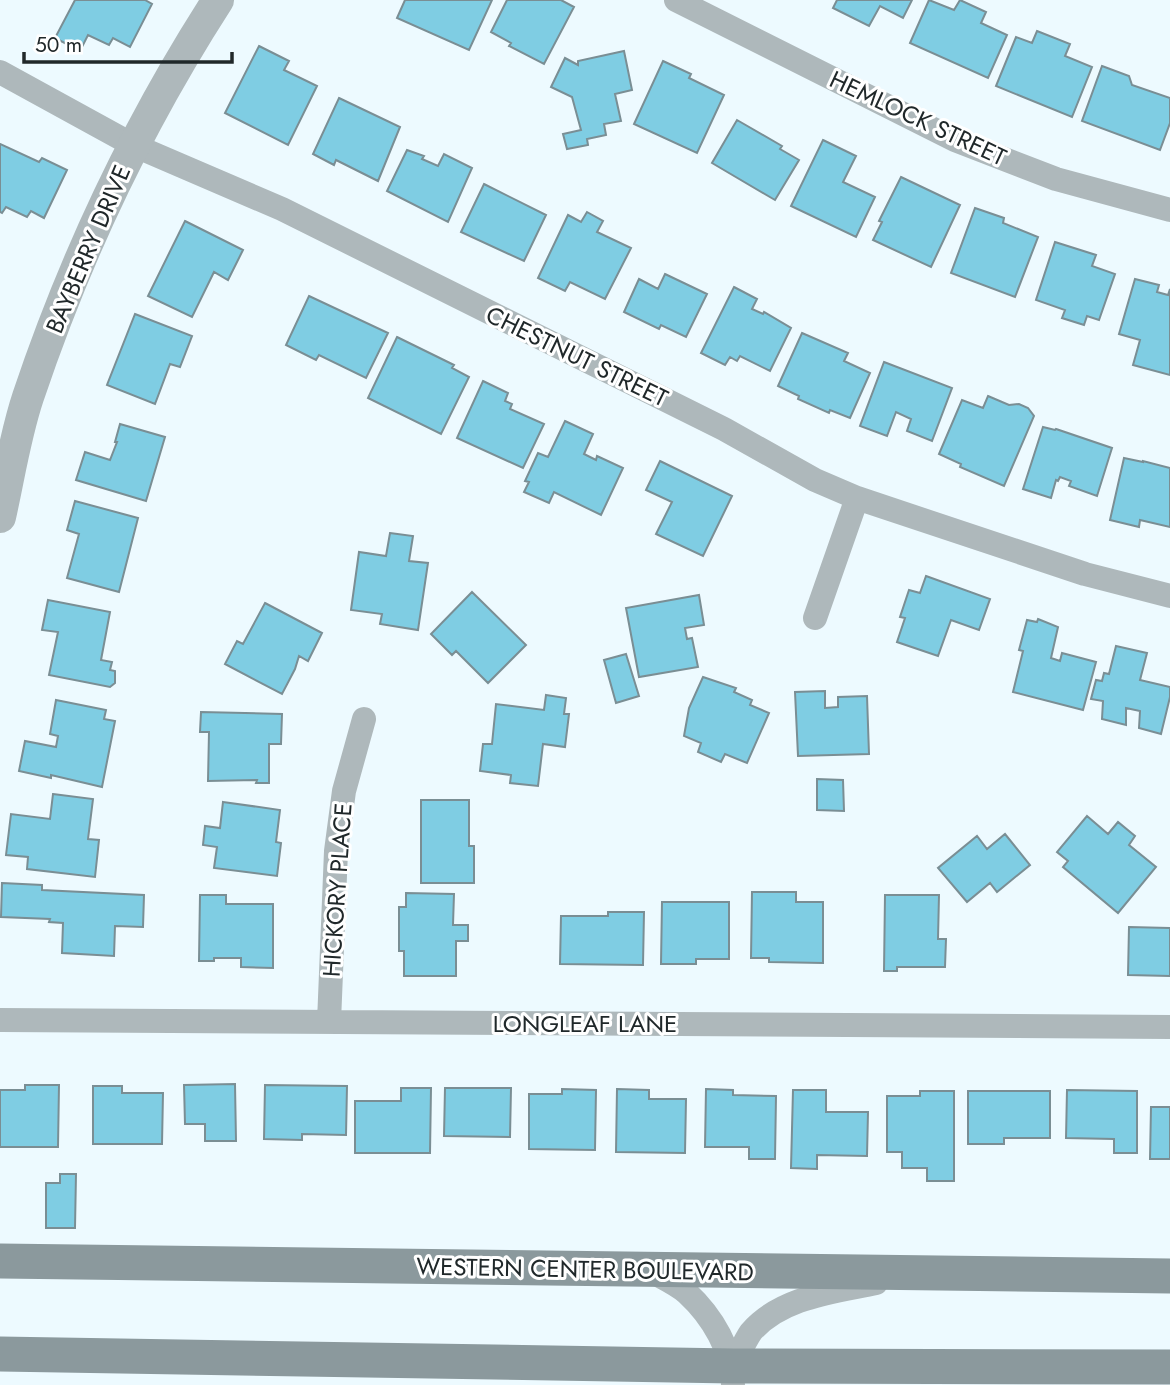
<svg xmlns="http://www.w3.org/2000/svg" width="1170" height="1385" font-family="Jost,sans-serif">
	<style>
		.building { fill: #7fcde3; stroke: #7a8e94; stroke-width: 2 }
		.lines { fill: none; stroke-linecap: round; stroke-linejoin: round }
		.minor { stroke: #aeb8bb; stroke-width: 24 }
		.tertiary { stroke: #aeb8bb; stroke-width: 32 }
		.secondary { stroke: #8b999d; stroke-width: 35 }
		.labels { text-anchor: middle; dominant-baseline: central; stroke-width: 6; stroke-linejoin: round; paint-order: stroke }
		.street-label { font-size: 24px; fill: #20282a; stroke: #fff }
	</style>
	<rect width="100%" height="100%" fill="#edfaff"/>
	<!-- building -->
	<path class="building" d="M75,0H145L152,4L130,47L113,38L109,45L88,35L80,51L55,38Z
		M405,0H492L469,50L397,18Z
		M507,0H561L574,7L544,64L509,46L511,43L491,32Z
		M837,0H912L903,18L880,6L869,26L833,8Z
		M929,0L954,10L960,0L986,12L981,23L1007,35L988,78L910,43Z
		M1037,31L1070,44L1065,56L1092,67L1072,117L996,86L1016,37L1032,43Z
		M259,46L289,61L284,70L317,86L288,145L225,113Z
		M624,51L632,90L615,94L621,121L604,124L606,135L587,139L588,145L567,149L563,134L581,130L572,97L551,87L565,58L578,65V61Z
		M663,61L691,74L689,78L724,95L697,153L634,124Z
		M1102,66L1129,76L1132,85L1170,98V123L1160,150L1082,121Z
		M339,98L400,127L378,181L336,160L334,165L313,154Z
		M737,120L782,146L780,149L799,160L775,200L712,163Z
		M823,140L856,156L843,182L875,197L856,237L791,206Z
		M0,144L39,162L42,158L67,170L44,218L31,211L27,217L6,207L2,213L0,212Z
		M407,150L424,156L422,159L438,166L444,154L472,168L448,222L387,191Z
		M901,177L960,205L931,267L873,240L882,222L879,221Z
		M484,184L546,215L524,261L461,232Z
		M975,208L1004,218L1003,223L1038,237L1015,297L951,273Z
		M587,212L603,221L597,232L631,248L605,299L570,282L565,291L538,278L568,215L581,222Z
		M185,221L243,250L228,280L214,272L192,317L148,296Z
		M1055,242L1096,255L1092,266L1115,274L1099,320L1087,316L1084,325L1062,318L1065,310L1036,300Z
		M665,274L707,294L686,337L661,325L659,329L624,312L639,279L658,289Z
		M1135,279L1159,285L1157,292L1168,295L1170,289V375L1133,365L1140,340L1119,334Z
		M734,287L757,299L752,309L763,314L764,312L791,328L770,371L740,356L737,361L730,357L725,365L701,353Z
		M309,296L388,333L366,378L319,355L316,360L286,345Z
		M135,314L192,336L180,367L170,364L155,404L107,385Z
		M802,333L848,353L844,361L870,373L850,418L830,410L829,413L798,399L799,396L778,386Z
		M397,337L454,365L452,368L469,377L441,434L368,398Z
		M884,362L952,388L932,441L907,431L911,419L896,412L887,436L860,426Z
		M483,381L508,393L505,401L512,404L510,409L544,424L523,468L457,438Z
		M988,396L1009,405L1019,404L1028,408L1034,416L1004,486L960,467L961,464L939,454L962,400L983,408Z
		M565,421L593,434L584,454L596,460L597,456L623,468L601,515L554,492L549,503L524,492L529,482L525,481L538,453L548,457Z
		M120,424L165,437L146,501L76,480L85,452L110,460L117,442H115Z
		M1043,427L1055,430L1056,429L1112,448L1097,496L1069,486L1071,481L1060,477L1058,481L1056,480L1051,498L1023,489Z
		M1124,458L1143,462V461L1170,468V527L1140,520L1139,527L1110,520Z
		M660,461L732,496L703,556L656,534L672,502L646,490Z
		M75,501L138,518L119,592L67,578L79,534L67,530Z
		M390,533L413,536L409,561L428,563L418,630L380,624L382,614L351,610L359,552L386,556Z
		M926,576L990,599L979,630L951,620L938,656L897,642L905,618L900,617L909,590L920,593Z
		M472,592L526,645L488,683L456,651L452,655L431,634Z
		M699,595L704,625L685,628L687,639L692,638L698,667L639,677L626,608Z
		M48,600L110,612L101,660L112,662L110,670L115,671V683L110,687L49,675L58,632L42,630Z
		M265,603L322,633L308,661L299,656L295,669L282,694L225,664L237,641L243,644Z
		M1038,619L1058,627L1051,658L1060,661L1062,653L1096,662L1083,710L1013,692L1023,651L1019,650L1027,620L1037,622Z
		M1116,646L1147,653L1140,680L1170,687V697L1161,734L1139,728L1140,711L1126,708V725L1102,719L1103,701L1091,699L1096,680L1102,681L1104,673L1109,674Z
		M626,654L639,696L616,703L604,660Z
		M703,677L736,688L734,692L752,700L750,705L769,713L747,763L725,754L721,762L698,752L701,743L684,736L689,708Z
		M825,691V708L838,707V697L867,696L869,754L798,756L795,692Z
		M546,695L566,698L564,714H569L565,747L543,744L538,786L510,783L511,775L480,771L483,744H492L496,704L544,710Z
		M56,700L106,710L104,719L115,721L102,787L51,775V778L19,771L25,741L56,747L58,736L50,734Z
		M201,712L282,714L281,744H269V783H256L257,780L208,781L209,732H200Z
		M817,779L843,780L844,811L817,810Z
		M53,794L93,799L88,839L99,840L95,877L27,869L28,857L6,855L11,814L50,819Z
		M421,800H469V846H474V883H421Z
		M223,802L280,810L276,842L281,843L277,876L214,868L217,847L203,845L205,826L220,828Z
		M1087,816L1108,834L1118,822L1135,836L1129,845L1156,867L1118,913L1063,867L1068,861L1057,852Z
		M1005,834L1030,865L997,892L990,883L967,902L938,868L977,836L987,849Z
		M2,883L42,885V890L144,895L143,927L115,926L114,956L62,953L63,923L49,922L50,919L1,917Z
		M752,892H796V902H823V963L769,962V958H751Z
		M406,893L454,894L453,925H468V941H456V976H404V951H399V907H406Z
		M200,895H226V904H273V968L241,967V958H214V961H199Z
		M885,895H939L938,939H946L945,967H897V971H884Z
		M662,902H729V959H696V964H661Z
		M608,912H644L643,965L560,964L561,916H608Z
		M1129,927L1170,928V976L1128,975Z
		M235,1084L236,1141H205V1124H185L184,1085Z
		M25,1085H59L58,1147H0V1090H25Z
		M265,1085L347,1086L346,1135L302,1134V1140L264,1139Z
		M93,1086H122V1093H163L162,1144H93Z
		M401,1088H431L430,1153H355V1101H401Z
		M445,1088H511L510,1137L444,1136Z
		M562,1089L596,1090L595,1150L529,1149V1094H562Z
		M617,1089L649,1090V1099H686L685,1153L616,1152Z
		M706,1089L733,1090V1095L776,1096L775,1159H749V1147H705Z
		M793,1090H826V1112H868L867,1156L817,1155V1169L791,1168Z
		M1067,1090L1137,1091V1153H1114V1139L1066,1138Z
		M920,1091H954V1181H927V1168H902V1152H887V1096H920Z
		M968,1091H1050V1138H1004V1144H968Z
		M1151,1107H1170V1159H1150Z
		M60,1174H76L75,1228H46V1183H60Z"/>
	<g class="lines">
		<!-- minor -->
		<path class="minor" d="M676,0L955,140L1056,179L1170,210
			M0,72L133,145L282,209L724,429L815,480L857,498L1085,574L1170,596
			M815,618L857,498
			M0,1020L1170,1027
			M329,1022L336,851L344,791L364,719
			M649,1270C661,1277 677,1284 687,1293C712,1316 733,1351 733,1385
			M733,1366C739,1355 744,1342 751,1332C781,1297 834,1292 876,1283"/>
		<!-- tertiary -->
		<path class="tertiary" d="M0,517C9,477 15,436 28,397C75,257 138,124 218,0"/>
		<!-- secondary -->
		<path class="secondary" d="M0,1261L1170,1276
			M0,1354L733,1366L1170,1367"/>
	</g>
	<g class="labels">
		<!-- street labels -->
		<g class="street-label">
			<text transform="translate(918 118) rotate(25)">HEMLOCK STREET</text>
			<text transform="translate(88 249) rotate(-67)">BAYBERRY DRIVE</text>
			<text transform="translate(577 356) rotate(26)">CHESTNUT STREET</text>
			<text transform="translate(337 890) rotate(-86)">HICKORY PLACE</text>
			<text x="585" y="1023">LONGLEAF LANE</text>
			<text transform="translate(585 1269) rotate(1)">WESTERN CENTER BOULEVARD</text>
		</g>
	</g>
	<!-- scale -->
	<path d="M24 52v10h208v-10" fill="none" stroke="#20282a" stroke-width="3.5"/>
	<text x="35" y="52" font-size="21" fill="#20282a" stroke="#ffffff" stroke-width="5" paint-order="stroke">50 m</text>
</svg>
